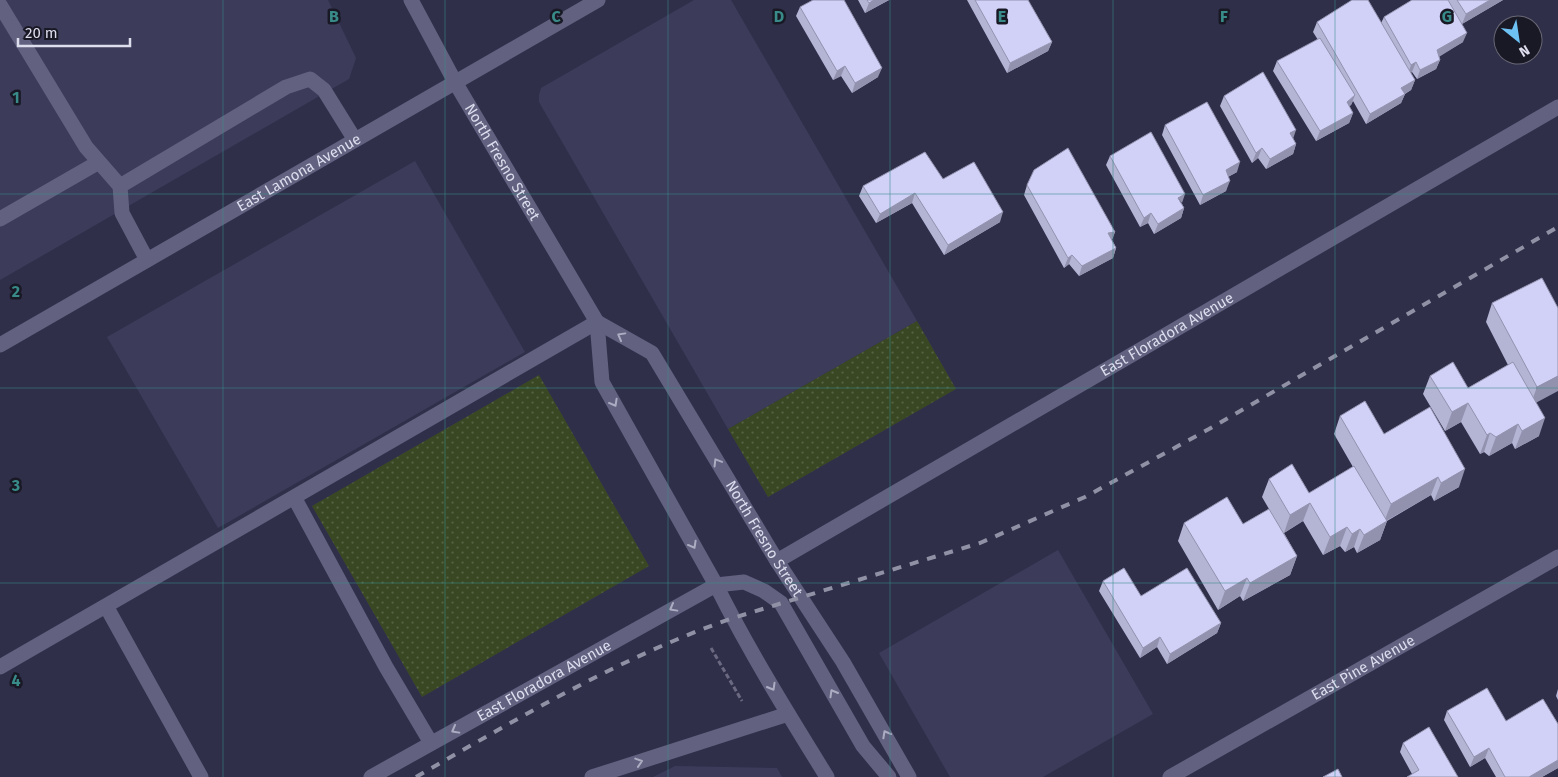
<svg xmlns="http://www.w3.org/2000/svg" width="1558" height="777" font-family="'Fira Sans',sans-serif">
	<style>
		.built { fill: #3c3b5a }
		.grass { fill: url(#grass-dots) }
		.lines { fill: none; stroke-linecap: round; stroke-linejoin: round }
		.path { stroke: #6a6981; stroke-width: 3; stroke-dasharray: 5 2.5; stroke-linecap: butt }
		.lane { stroke: #626280; stroke-width: 15 }
		.street { stroke: #626280; stroke-width: 15 }
		.secondary { stroke: #626280; stroke-width: 15 }
		.rail { stroke: #9191a6; stroke-width: 4; stroke-dasharray: 9 9; stroke-linecap: butt }
		.wall { fill: #b4b4d5 }
		.shaded-wall { fill: #9292ae }
		.building { fill: #d1d1f8; stroke: #9292ae }
		.oneway { stroke: #acacc2 }
		.grid { fill: none; stroke: #388b88; stroke-width: 1; stroke-opacity: 0.55 }
		.labels { text-anchor: middle; dominant-baseline: central; stroke-width: 5; stroke-linejoin: round; paint-order: stroke }
		.street-label { font-size: 15px; fill: #dde; stroke: #191925 }
		.grid-label { font-size: 16px; text-anchor: middle; font-weight: bold; fill: #388b88; stroke: #191925; stroke-width: 5; stroke-linejoin: round; paint-order: stroke }
	</style>
	<defs>
		<pattern id="grass-dots" width="8" height="8" patternUnits="userSpaceOnUse" patternTransform="scale(1.25)"><rect width="8" height="8" fill="#394823"/><path d="M2 2h.1M6 6h.1" fill="none" stroke="#556243" stroke-width="1.8" stroke-linecap="round"/></pattern>
	</defs>
	<rect width="100%" height="100%" fill="#302f4a"/>
	<!-- built -->
	<path class="built" d="M0,0H328L356,58L349,79L0,280Z
		M694,0H731L917,321L728,429L539,102V95L541,88Z
		M415,161L525,352L218,528L107,337Z
		M1058,550L1153,714L1043,777H950L879,653Z
		M675,766L777,768L782,777H653Z"/>
	<!-- grass -->
	<path class="grass" d="M917,321L956,389L768,497L728,429Z
		M539,375L649,566L422,697L312,506Z"/>
	<g class="lines">
		<!-- path -->
		<path class="path" d="M711,648L742,701"/>
		<!-- lane -->
		<path class="lane" d="M0,5L86,147L120,186
			M0,219L99,162
			M147,260L122,213L120,186L286,87L310,79L324,90L355,140
			M294,497L386,667L431,743
			M106,606L201,777
			M0,667L597,322"/>
		<!-- street -->
		<g class="street">
			<path id="s1" d="M0,345L598,0"/>
			<path id="s2" d="M777,561L1558,107"/>
			<path id="s3" d="M371,777L716,585"/>
			<path d="M592,777L788,714"/>
			<path id="s4" d="M1170,777L1558,557"/>
		</g>
		<!-- secondary -->
		<g class="secondary">
			<path id="s5" d="M411,0L455,82L597,322L602,382L716,585C749,651 788,714 827,777"/>
			<path id="s6" d="M597,322L652,353L777,561L843,662L909,777"/>
			<path d="M716,585L744,582L764,591L781,603L863,746L889,777"/>
		</g>
		<!-- rail -->
		<path class="rail" d="M416,777C519,718 620,657 733,618L980,543L1085,497L1209,429L1558,227"/>
	</g>
	<!-- wall -->
	<path class="wall" d="M858,0H889L865,13Z
		M967,0H1028L1052,42L1048,51L1007,73Z
		M1412,0H1503L1462,24L1463,42L1439,56L1440,60L1436,69L1417,79L1412,72L1410,73L1415,80L1411,90L1405,94L1401,103L1366,124L1353,101L1351,105L1349,106L1353,113L1349,123L1316,141L1273,71L1277,61L1318,40L1313,32L1317,22L1381,23L1384,17Z
		M800,7L878,77L852,93L841,76L833,80L796,16Z
		M1224,96L1293,138L1296,144L1293,154L1266,169L1258,158L1252,163L1220,106Z
		M1165,125L1237,172L1228,177L1226,191L1200,205L1162,135Z
		M1110,156L1182,204L1184,208L1181,218L1154,234L1148,223L1140,227L1106,165Z
		M943,179L1000,222L944,255L912,203L876,223L859,196L863,186Z
		M1027,185L1115,232L1112,240L1116,248L1113,258L1079,276L1069,264L1064,268L1024,195Z
		M1542,278L1536,402L1539,436L1515,449L1512,443L1489,456L1484,452L1480,454L1461,422L1445,431L1423,394L1430,376L1468,388L1508,365L1486,322L1492,303Z
		M1340,416L1384,434L1459,487L1434,501L1431,495L1387,521L1380,540L1357,553L1354,547L1345,552L1340,546L1323,555L1303,521L1284,533L1297,556L1290,575L1243,601L1240,596L1218,610L1178,541L1184,523L1243,524L1269,509L1262,497L1269,479L1309,493L1353,467L1334,434Z
		M1103,581L1141,596L1221,623L1217,633L1167,664L1157,647L1140,658L1099,591Z
		M1558,689V700L1556,696Z
		M1447,711L1506,721L1558,724V768L1542,777H1496L1485,758L1470,767L1444,720Z
		M1403,743L1458,777L1412,774L1400,752Z"/>
	<!-- shaded-wall -->
	<path class="shaded-wall" d="M874,0H889L865,13L869,3Z
		M1490,0H1503L1462,24L1466,14Z
		M1467,33L1463,42L1434,60L1437,50Z
		M1052,42L1048,51L1007,73L1010,63Z
		M1440,60L1436,69L1417,79L1420,70Z
		M1416,62L1412,72L1408,74L1411,65Z
		M845,66L841,76L833,80L837,71Z
		M882,68L878,77L852,93L855,83Z
		M1415,80L1411,90L1397,98L1401,88Z
		M1405,94L1401,103L1366,124L1370,114Z
		M1355,95L1351,105L1343,112L1347,102Z
		M1353,113L1349,123L1316,141L1320,131Z
		M1296,130L1293,139L1290,133Z
		M1296,144L1293,154L1266,169L1270,159Z
		M1262,148L1258,158L1252,163L1256,153Z
		M1240,162L1237,172L1222,180L1226,170Z
		M1230,181L1226,191L1200,205L1203,195Z
		M915,193L912,203L876,223L880,214Z
		M1185,194L1182,203L1178,198Z
		M1184,208L1181,218L1154,234L1158,224Z
		M1003,212L1000,222L944,255L948,245Z
		M1151,213L1148,223L1140,227L1144,218Z
		M1115,232L1111,241L1108,233Z
		M1116,248L1113,258L1079,276L1082,266Z
		M1072,255L1069,264L1064,268L1068,258Z
		M1558,376V391L1530,406L1537,387Z
		M1468,403L1461,422L1445,431L1452,412Z
		M1545,418L1539,436L1515,449L1522,431Z
		M1518,424L1512,443L1489,456L1496,437Z
		M1490,433L1484,452L1480,454L1487,435Z
		M1465,469L1459,487L1434,501L1441,483Z
		M1438,477L1431,495L1384,522L1391,504Z
		M1310,503L1303,521L1284,533L1290,515Z
		M1387,521L1380,540L1357,553L1364,535Z
		M1347,527L1340,546L1323,555L1330,537Z
		M1360,529L1354,547L1345,552L1352,534Z
		M1297,556L1290,575L1243,601L1250,583Z
		M1247,578L1240,596L1218,610L1225,591Z
		M1221,623L1217,633L1167,664L1170,654Z
		M1160,637L1157,647L1140,658L1143,648Z
		M1489,748L1485,758L1470,767L1474,757Z
		M1558,760V768L1542,777H1529Z"/>
	<!-- building -->
	<path class="building" d="M813,0H844L882,68L855,83L845,66L837,71L800,7Z
		M867,0H874L869,3Z
		M975,0H1028L1052,42L1010,63Z
		M1352,0H1368L1415,80L1401,88L1405,94L1370,114L1317,22Z
		M1412,0H1448L1467,33L1437,50L1440,60L1420,70L1416,62L1411,65L1384,17Z
		M1457,0H1490L1466,14Z
		M1320,38L1355,95L1347,102L1353,113L1320,131L1277,61Z
		M1263,72L1296,130L1290,133L1296,144L1270,159L1262,148L1256,153L1224,96Z
		M1207,102L1240,162L1226,170L1230,181L1203,195L1165,125Z
		M1151,132L1185,194L1178,198L1184,208L1158,224L1151,213L1144,218L1110,156Z
		M1068,148L1115,232L1108,233L1116,248L1082,266L1072,255L1068,258L1027,185L1034,170Z
		M925,152L943,179L974,162L1003,212L948,245L915,193L880,214L863,186Z
		M1542,278L1558,308V376L1537,387L1492,303Z
		M1453,362L1468,388L1513,362L1545,418L1522,431L1518,424L1496,437L1490,433L1487,435L1468,403L1452,412L1430,376Z
		M1365,401L1384,434L1430,407L1465,469L1441,483L1438,477L1391,504L1340,416Z
		M1292,464L1309,493L1354,466L1387,521L1364,535L1360,529L1352,534L1347,527L1330,537L1310,503L1290,515L1269,479Z
		M1227,497L1243,524L1269,509L1297,556L1250,583L1247,578L1225,591L1184,523Z
		M1124,568L1141,596L1187,568L1221,623L1170,654L1160,637L1143,648L1103,581Z
		M1487,688L1506,721L1543,699L1558,724V760L1529,777H1505L1489,748L1474,757L1447,711Z
		M1429,727L1458,777H1407L1419,770L1403,743Z
		M1338,769L1342,777H1323Z"/>
	<!-- one-way arrows -->
	<defs><path id="oneway-chevron" d="M-2-3.5L2.5 0L-2 3.5" fill="none" stroke-width="1.6" stroke-linecap="round" stroke-linejoin="round" transform="scale(1.25)"/></defs>
	<g class="oneway">
		<use href="#oneway-chevron" transform="translate(621 336) rotate(-151)"/>
		<use href="#oneway-chevron" transform="translate(614 403) rotate(61)"/>
		<use href="#oneway-chevron" transform="translate(717 462) rotate(-121)"/>
		<use href="#oneway-chevron" transform="translate(693 545) rotate(61)"/>
		<use href="#oneway-chevron" transform="translate(673 608) rotate(151)"/>
		<use href="#oneway-chevron" transform="translate(772 687) rotate(60)"/>
		<use href="#oneway-chevron" transform="translate(833 693) rotate(-120)"/>
		<use href="#oneway-chevron" transform="translate(455 730) rotate(151)"/>
		<use href="#oneway-chevron" transform="translate(886 734) rotate(-119)"/>
		<use href="#oneway-chevron" transform="translate(639 762) rotate(-18)"/>
	</g>
	<!-- grid -->
	<path class="grid" d="M223,0V777M445,0V777M668,0V777M890,0V777M1113,0V777M1335,0V777M0,194H1558M0,388H1558M0,583H1558"/>
	<g class="labels">
		<!-- street labels -->
		<g class="street-label">
			<text stroke="none"><textPath href="#s5" startOffset="186">North Fresno Street</textPath></text>
			<text stroke="none"><textPath href="#s1" startOffset="345">East Lamona Avenue</textPath></text>
			<text stroke="none"><textPath href="#s2" startOffset="451">East Floradora Avenue</textPath></text>
			<text stroke="none"><textPath href="#s6" startOffset="280">North Fresno Street</textPath></text>
			<text stroke="none"><textPath href="#s4" startOffset="222">East Pine Avenue</textPath></text>
			<text stroke="none"><textPath href="#s3" startOffset="198">East Floradora Avenue</textPath></text>
		</g>
	</g>
	<g class="grid-label">
		<text x="334" y="22">B</text>
		<text x="556" y="22">C</text>
		<text x="779" y="22">D</text>
		<text x="1002" y="22">E</text>
		<text x="1224" y="22">F</text>
		<text x="1447" y="22">G</text>
		<text x="16" y="103">1</text>
		<text x="16" y="297">2</text>
		<text x="16" y="491">3</text>
		<text x="16" y="686">4</text>
	</g>
	<!-- north arrow -->
	<g transform="translate(1518 40) rotate(150)"><circle r="24" fill="#191925" stroke="#676775"/>
	<path d="M0-4L9 19L0 12L-9 19Z" fill="#6dc2f3"/>
	<text y="-8" font-size="14" font-weight="bold" text-anchor="middle" fill="#ddddee">N</text>
	</g>
	<!-- scale -->
	<path d="M18 38v8h112v-8" fill="none" stroke="#ddddee" stroke-width="2.5"/>
	<text x="25" y="38" font-size="15" fill="#ddddee" stroke="#191925" stroke-width="4" paint-order="stroke">20 m</text>
</svg>
